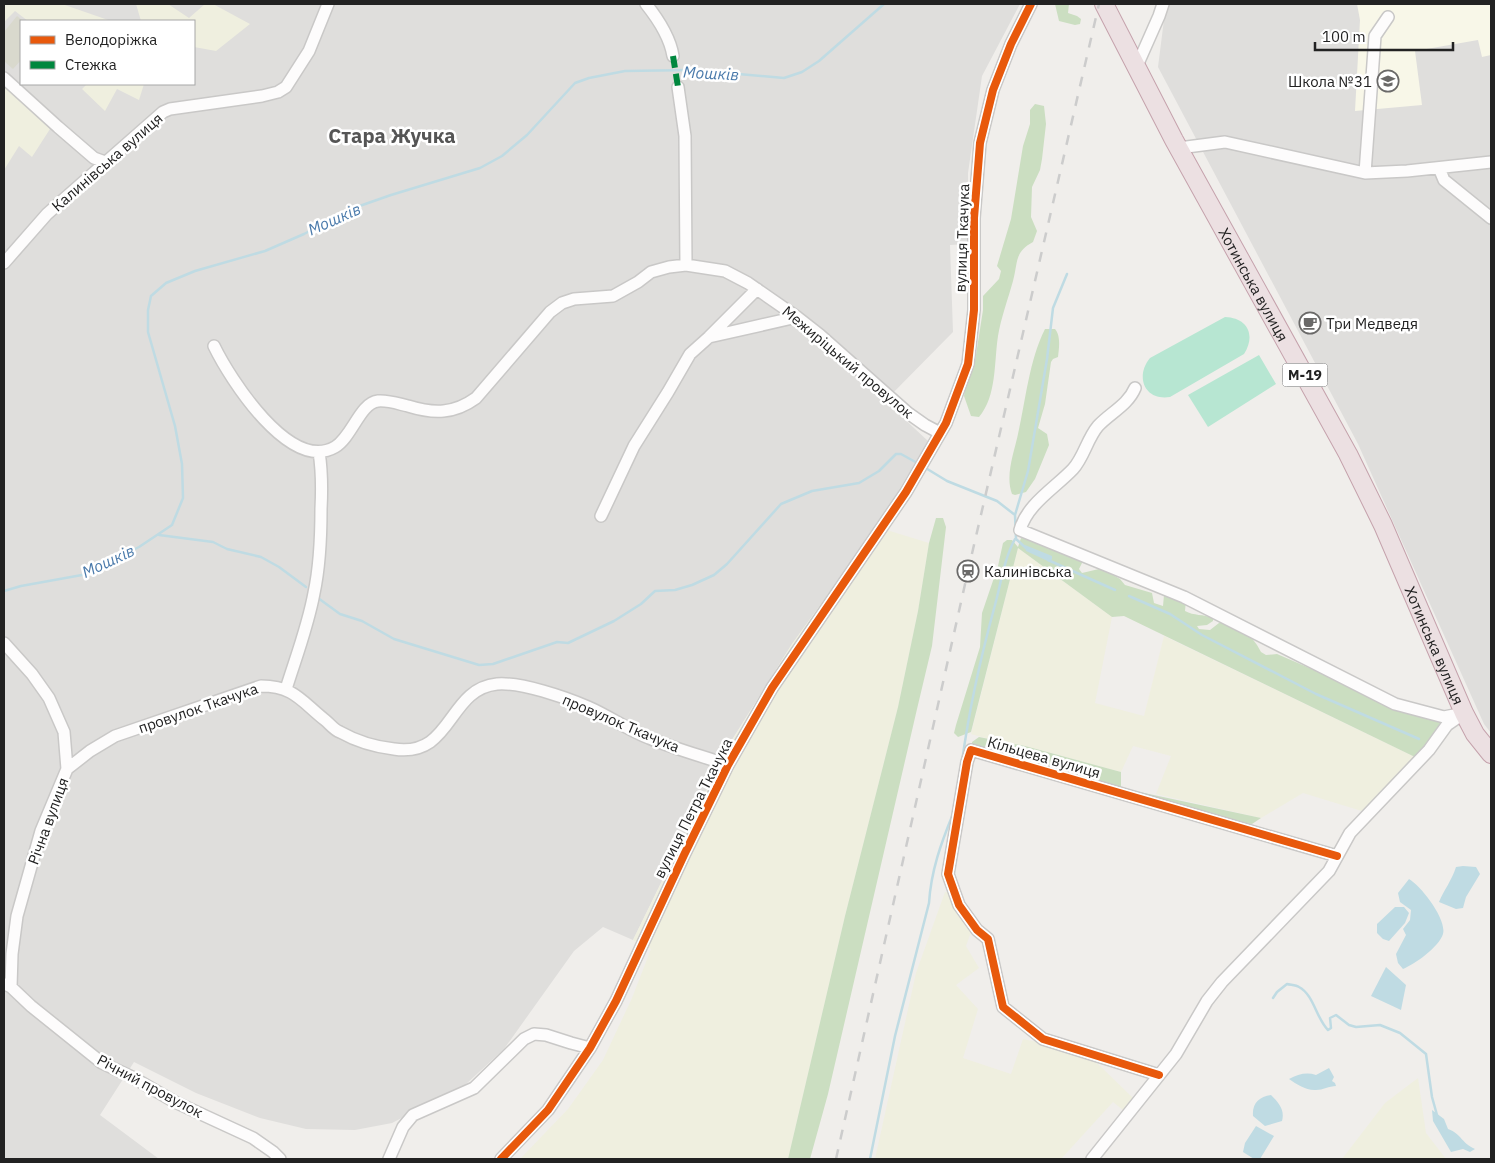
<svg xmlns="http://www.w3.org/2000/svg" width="1495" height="1163" font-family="'IBM Plex Sans',sans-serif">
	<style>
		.residential { fill: #dfdedc; fill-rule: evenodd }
		.education { fill: #f8f7e8 }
		.construction { fill: #d9d9cd }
		.farmland { fill: #efefdf }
		.forest { fill: #cbdec1 }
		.pitch { fill: #b7e6d2 }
		.water { fill: #bfdbe3 }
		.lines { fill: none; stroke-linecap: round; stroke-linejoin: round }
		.stream { stroke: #bfdbe3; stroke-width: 2.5 }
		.minor-casing { stroke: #c9c8c7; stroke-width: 14 }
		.highway-casing { stroke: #c5a2ac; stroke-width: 20 }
		.minor { stroke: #fdfcfc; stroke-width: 11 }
		.highway { stroke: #ece0e2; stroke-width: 18 }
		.rail { stroke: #ccc; stroke-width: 2.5; stroke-dasharray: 10 10; stroke-linecap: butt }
		.quiet { stroke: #00873e; stroke-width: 6; stroke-dasharray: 12 6; stroke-linecap: butt }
		.cycleway-casing { stroke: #fff; stroke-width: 11 }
		.cycleway { stroke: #e8590c; stroke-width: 8 }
		.labels { text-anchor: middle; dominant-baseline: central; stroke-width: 5; stroke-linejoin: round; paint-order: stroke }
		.shield { fill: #fff; stroke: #646464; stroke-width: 1 }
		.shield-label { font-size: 14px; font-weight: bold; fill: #222 }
		.poi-label { font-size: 15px; fill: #222; stroke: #fff; text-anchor: start }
		.street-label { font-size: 15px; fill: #222; stroke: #fff }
		.water-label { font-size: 16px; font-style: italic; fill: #4a7aab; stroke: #fff }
		.district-label { font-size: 20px; font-weight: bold; fill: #555; stroke: #fff }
	</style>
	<rect width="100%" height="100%" fill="#f0eeeb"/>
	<!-- residential -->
	<path class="residential" d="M4,4H1020L982,76L968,173V244L950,245L953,332L885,401L928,441L877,527L792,644L728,746L633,940L603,927L574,951L504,1049L465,1085L392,1123L355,1130L306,1129L260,1118L196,1093L134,1062L100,1115L159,1159H4ZM21,21H194V84H21Z
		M1166,4H1491V733L1484,724L1358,444L1158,67Z"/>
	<!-- education -->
	<path class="education" d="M1357,4H1491V55L1482,57L1478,40L1415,51L1422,105L1355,111L1360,20Z"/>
	<!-- construction -->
	<path class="construction" d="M17,16L23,21H21V60L13,69L4,61V32Z"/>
	<!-- farmland -->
	<path class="farmland" d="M4,4H62L111,21H28L15,11L4,22Z
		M136,4H168L189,18L205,4H213L250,24L216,51L194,47V21H141Z
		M4,84L50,129L32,157L19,146L4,170Z
		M87,84H144L139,100L117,89L105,111L82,89Z
		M877,527L929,543L918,611L898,707L845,916L788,1159H520L568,1109L603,1060L632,998L651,949L633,940L728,747L792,644Z
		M1018,548L1112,617L1095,703L1144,716L1164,636L1417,758L1365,812L1303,793L1261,818L1156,794L1171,756L1133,746L1121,772L1025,746L1003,743L971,734Z
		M945,892H949L972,929L966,946L979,968L956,985L978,1009L963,1058L1011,1074L1023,1039L1042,1043L1095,1061L1133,1098L1123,1110L1113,1102L1061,1159H875L916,973Z
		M1418,1078L1426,1133L1446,1159H1342L1385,1103Z"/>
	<!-- forest -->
	<path class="forest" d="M1055,4H1069L1068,13L1077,16L1081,19L1080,24L1075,25L1059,21Z
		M1035,104L1044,106L1046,124L1042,159L1040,170L1032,187L1031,217L1037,231L1033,242C1014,252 1018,263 1013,281C1008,299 1001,318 998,336C994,362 997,396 979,417L971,416L964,396L965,389L975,361L983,310V296L999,279L1001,271L997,266L1011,219L1023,146L1030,124V110Z
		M1045,329H1055C1061,336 1059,348 1058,357L1053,359L1051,362L1045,404L1038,428L1047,434L1049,445L1035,479L1026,492L1015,495L1012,494C1005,475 1014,453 1018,434C1026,399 1029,361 1045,329Z
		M936,518H943L946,527L932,646L917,709L828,1094L810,1159H788L845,916L898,707L918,611L929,543Z
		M1021,538L1029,539L1081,559L1082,563L1079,569L1082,573L1099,569L1105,570L1120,579L1125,585L1152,593L1154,603L1163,606L1164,595L1166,592L1186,600L1185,611C1194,616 1203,614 1213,618V621L1207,625L1197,626L1199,629L1210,630L1219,623H1223L1251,637L1257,645L1261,652L1266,655L1277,654L1395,705L1428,714L1445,723L1417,758L1124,616L1112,617L1018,548L971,732L958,737L954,733L956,725L980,647L982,613L998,566L1003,543L1007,540H1012L1018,547Z
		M979,737L1025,746L1121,772V788L1261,818L1252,824L1235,822L972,747V742Z"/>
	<!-- pitch -->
	<path class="pitch" d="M1225,317C1248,318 1256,335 1244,354L1170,397C1144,401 1135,376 1150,358Z
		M1259,355L1276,384L1208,427L1188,395Z"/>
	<!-- water -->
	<path class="water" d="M1025,545L1052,556V559L1050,562L1026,551Z
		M1463,866L1476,867L1480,874L1466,897L1463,908L1456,909L1439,902C1444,890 1452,880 1456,867Z
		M1409,879C1421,886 1447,919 1443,934C1439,947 1415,964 1403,969L1398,963L1396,954L1406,935L1403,929L1410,920L1411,910L1400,902L1398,893Z
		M1395,907H1404L1409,913L1405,923L1389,941L1383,939L1377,933V924Z
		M1386,967L1406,985L1401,1010L1371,996Z
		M1329,1068L1334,1077L1332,1081L1335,1083L1336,1086C1329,1086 1323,1090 1316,1090C1307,1091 1296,1084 1289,1079C1298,1074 1307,1072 1316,1075Z
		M1271,1095C1279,1103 1285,1110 1282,1121L1265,1126L1253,1116C1252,1103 1259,1097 1271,1095Z
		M1432,1110L1444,1119L1448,1129C1462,1134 1461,1143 1475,1149L1470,1152L1463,1149L1451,1152L1433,1121Z
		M1256,1126L1274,1136L1260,1159H1254L1243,1152L1245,1143Z"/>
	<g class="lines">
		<!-- stream -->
		<path class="stream" d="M924,467L947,481L997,501L1015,515L1016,539L1026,548
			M1015,515L1028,471L1047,359L1053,308L1067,274
			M159,535L213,542L227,549L261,557L279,567L306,587
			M1048,560L1115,590
			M4,591L21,586L82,575L139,547L172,525L183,498L182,464L175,426L148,332V310L151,296L166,283L195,271L265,251L304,234L351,209L391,195L480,168L502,156L527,135L575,83L589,78L625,71L692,70L784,78L802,72L819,61L884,4
			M1129,596L1170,614L1202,635L1316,694L1419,739
			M318,598L340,614L362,621L394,639L479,665L493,664L557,642L568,643L614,621L641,604L655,591L675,590L692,585L714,575L727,564L781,504L812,491L859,483L879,471L896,454H901L919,464
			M962,762C969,709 981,656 995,605C1001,583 1004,559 1015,539
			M1273,998L1277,992L1287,984C1290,985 1296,985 1299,987C1314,995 1316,1018 1328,1030L1331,1028L1330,1018L1336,1015L1349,1025L1356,1027L1380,1025L1400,1033L1426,1054L1432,1097L1437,1115
			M870,1159L895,1036L929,903C931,871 941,843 953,814"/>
		<!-- minor casing -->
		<g class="minor-casing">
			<path id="minor" d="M646,4C658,19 670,37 673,56
				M1136,68L1159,16L1163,4
				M4,78L58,127L94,158L105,162
				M1179,148L1225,142L1365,173L1407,171L1491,162
				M1439,168L1444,180L1491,218
				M1365,173L1375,36L1388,17
				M4,263L47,214L163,112L170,109L262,96L278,92L286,87L309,51L328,4
				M686,265L725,271L748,283L797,317L820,335L908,413L925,425L940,433
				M709,337L797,317
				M214,346C230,379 290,473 335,447C352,437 360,403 378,401C388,400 399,404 408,406C434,414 454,414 476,398L550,312L562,303L574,299L613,296L638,282L651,272L669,267L686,265L685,136L678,87
				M1135,388C1128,405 1110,413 1098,426C1087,439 1084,457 1073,469C1055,488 1027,504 1020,530L1184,597L1395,704L1444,717L1464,713
				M601,516L634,446L668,392L690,354L709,337L757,289
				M4,643L32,674L49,698L64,732L67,769L41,831L17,916L12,954L11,987
				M286,689C296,657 308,626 314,593C320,565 321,537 321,509C322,490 322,471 319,452
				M67,769L90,751L115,736L261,686C294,686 301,701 325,720C330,724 334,730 340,732C356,741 376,747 394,749C453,758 447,689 497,684C521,682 565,697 588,707C609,716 628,730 649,738C675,749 702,756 728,765
				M5,984L11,987L31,1006L102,1063L132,1077L175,1102L253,1138L273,1152L280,1159
				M1159,1075L1043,1039L1003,1007L988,939L977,930L959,905L948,874L967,762L971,750L1337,856
				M389,1159L403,1127L413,1115L474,1088L524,1039L534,1034L546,1035L571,1043L590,1048
				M501,1159L548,1110L590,1048L616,1001L684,855L728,765L772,688L906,492L946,423L968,364L974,310V218L980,143L993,90L1011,44L1031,4
				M1092,1159L1176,1054L1207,1001L1222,982L1329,871L1350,833L1429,750L1447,725L1460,716"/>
		</g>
		<!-- highway casing -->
		<g class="highway-casing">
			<g id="highway">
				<path id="s1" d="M1104,4L1174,140L1348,454L1383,525L1464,713L1475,734L1491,754"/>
			</g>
		</g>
		<!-- minor -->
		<use href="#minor" class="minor"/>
		<!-- highway -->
		<use href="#highway" class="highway"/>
		<!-- rail -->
		<path class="rail" d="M836,1159L968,571L1099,4"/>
		<!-- quiet -->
		<path class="quiet" d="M673,56L678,87"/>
		<!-- cycleway casing -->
		<g class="cycleway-casing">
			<path id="cycleway" d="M1159,1075L1043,1039L1003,1007L988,939L977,930L959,905L948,874L967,762L971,750L1337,856
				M501,1159L548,1110L590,1048L616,1001L684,855L728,765L772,688L906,492L946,423L968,364L974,310V218L980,143L993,90L1011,44L1031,4"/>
		</g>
		<!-- cycleway -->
		<use href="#cycleway" class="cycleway"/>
	</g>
	<!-- icons -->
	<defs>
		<g id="school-ring" transform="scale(1.125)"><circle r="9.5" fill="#fff" stroke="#6a6968" stroke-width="1.5"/><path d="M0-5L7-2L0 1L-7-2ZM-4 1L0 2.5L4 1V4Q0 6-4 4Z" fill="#6a6968"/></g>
		<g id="cafe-ring" transform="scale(1.125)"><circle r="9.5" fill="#fff" stroke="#6a6968" stroke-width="1.5"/><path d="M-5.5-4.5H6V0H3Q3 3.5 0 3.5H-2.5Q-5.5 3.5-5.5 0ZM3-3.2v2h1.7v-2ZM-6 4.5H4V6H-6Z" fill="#6a6968"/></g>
		<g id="station-ring" transform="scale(1.125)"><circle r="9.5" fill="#fff" stroke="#6a6968" stroke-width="1.5"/><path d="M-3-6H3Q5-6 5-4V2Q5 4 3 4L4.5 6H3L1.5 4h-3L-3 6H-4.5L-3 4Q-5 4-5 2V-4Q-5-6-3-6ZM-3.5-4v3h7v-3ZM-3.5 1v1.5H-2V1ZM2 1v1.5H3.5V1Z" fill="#6a6968"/></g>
	</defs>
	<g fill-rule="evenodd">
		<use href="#school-ring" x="1388" y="81"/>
		<use href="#cafe-ring" x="1310" y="323"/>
		<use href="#station-ring" x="968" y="571"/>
	</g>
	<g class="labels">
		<!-- shield labels -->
		<rect class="shield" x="1282.5" y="363.5" width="45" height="23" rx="4"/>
		<g class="shield-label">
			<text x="1305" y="375">М-19</text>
		</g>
		<!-- poi labels -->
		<g class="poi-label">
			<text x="1372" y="81" text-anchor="end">Школа №31</text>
			<text x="1326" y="323">Три Медведя</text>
			<text x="984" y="571">Калинівська</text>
		</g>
		<!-- street labels -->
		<g class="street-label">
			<text transform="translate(107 162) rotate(-41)">Калинівська вулиця</text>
			<text transform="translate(962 238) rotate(-88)">вулиця Ткачука</text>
			<text stroke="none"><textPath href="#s1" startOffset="318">Хотинська вулиця</textPath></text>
			<text transform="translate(848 362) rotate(40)">Межиріцький провулок</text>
			<text stroke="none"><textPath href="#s1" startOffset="722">Хотинська вулиця</textPath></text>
			<text transform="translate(198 708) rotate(-19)">провулок Ткачука</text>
			<text transform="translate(621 723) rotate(23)">провулок Ткачука</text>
			<text transform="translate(1044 757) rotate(16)">Кільцева вулиця</text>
			<text transform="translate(693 808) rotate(-63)">вулиця Петра Ткачука</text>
			<text transform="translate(48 821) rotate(-70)">Річна вулиця</text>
			<text transform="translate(150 1086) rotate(28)">Річний провулок</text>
		</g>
		<!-- water labels -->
		<g class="water-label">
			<text transform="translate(711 73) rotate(3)">Мошків</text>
			<text transform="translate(334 219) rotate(-24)">Мошків</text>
			<text transform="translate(108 561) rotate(-25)">Мошків</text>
		</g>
		<!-- district labels -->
		<g class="district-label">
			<text x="392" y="135">Стара Жучка</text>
		</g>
	</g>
	<!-- border -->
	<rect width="1495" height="1163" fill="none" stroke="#222222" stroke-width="10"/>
	<!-- legend -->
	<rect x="20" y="20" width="175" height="65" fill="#ffffff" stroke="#a7a7a7"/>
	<rect x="30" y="36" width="25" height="8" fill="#e8590c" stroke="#a7a7a7"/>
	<text x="65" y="45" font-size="15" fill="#222222">Велодоріжка</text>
	<rect x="30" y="61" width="25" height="8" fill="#00873e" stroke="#a7a7a7"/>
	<text x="65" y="70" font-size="15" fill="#222222">Стежка</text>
	<!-- scale -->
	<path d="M1315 42v8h138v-8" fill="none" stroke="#222222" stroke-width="2.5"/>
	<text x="1322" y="42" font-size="15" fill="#222222" stroke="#ffffff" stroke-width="4" paint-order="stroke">100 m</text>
</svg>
